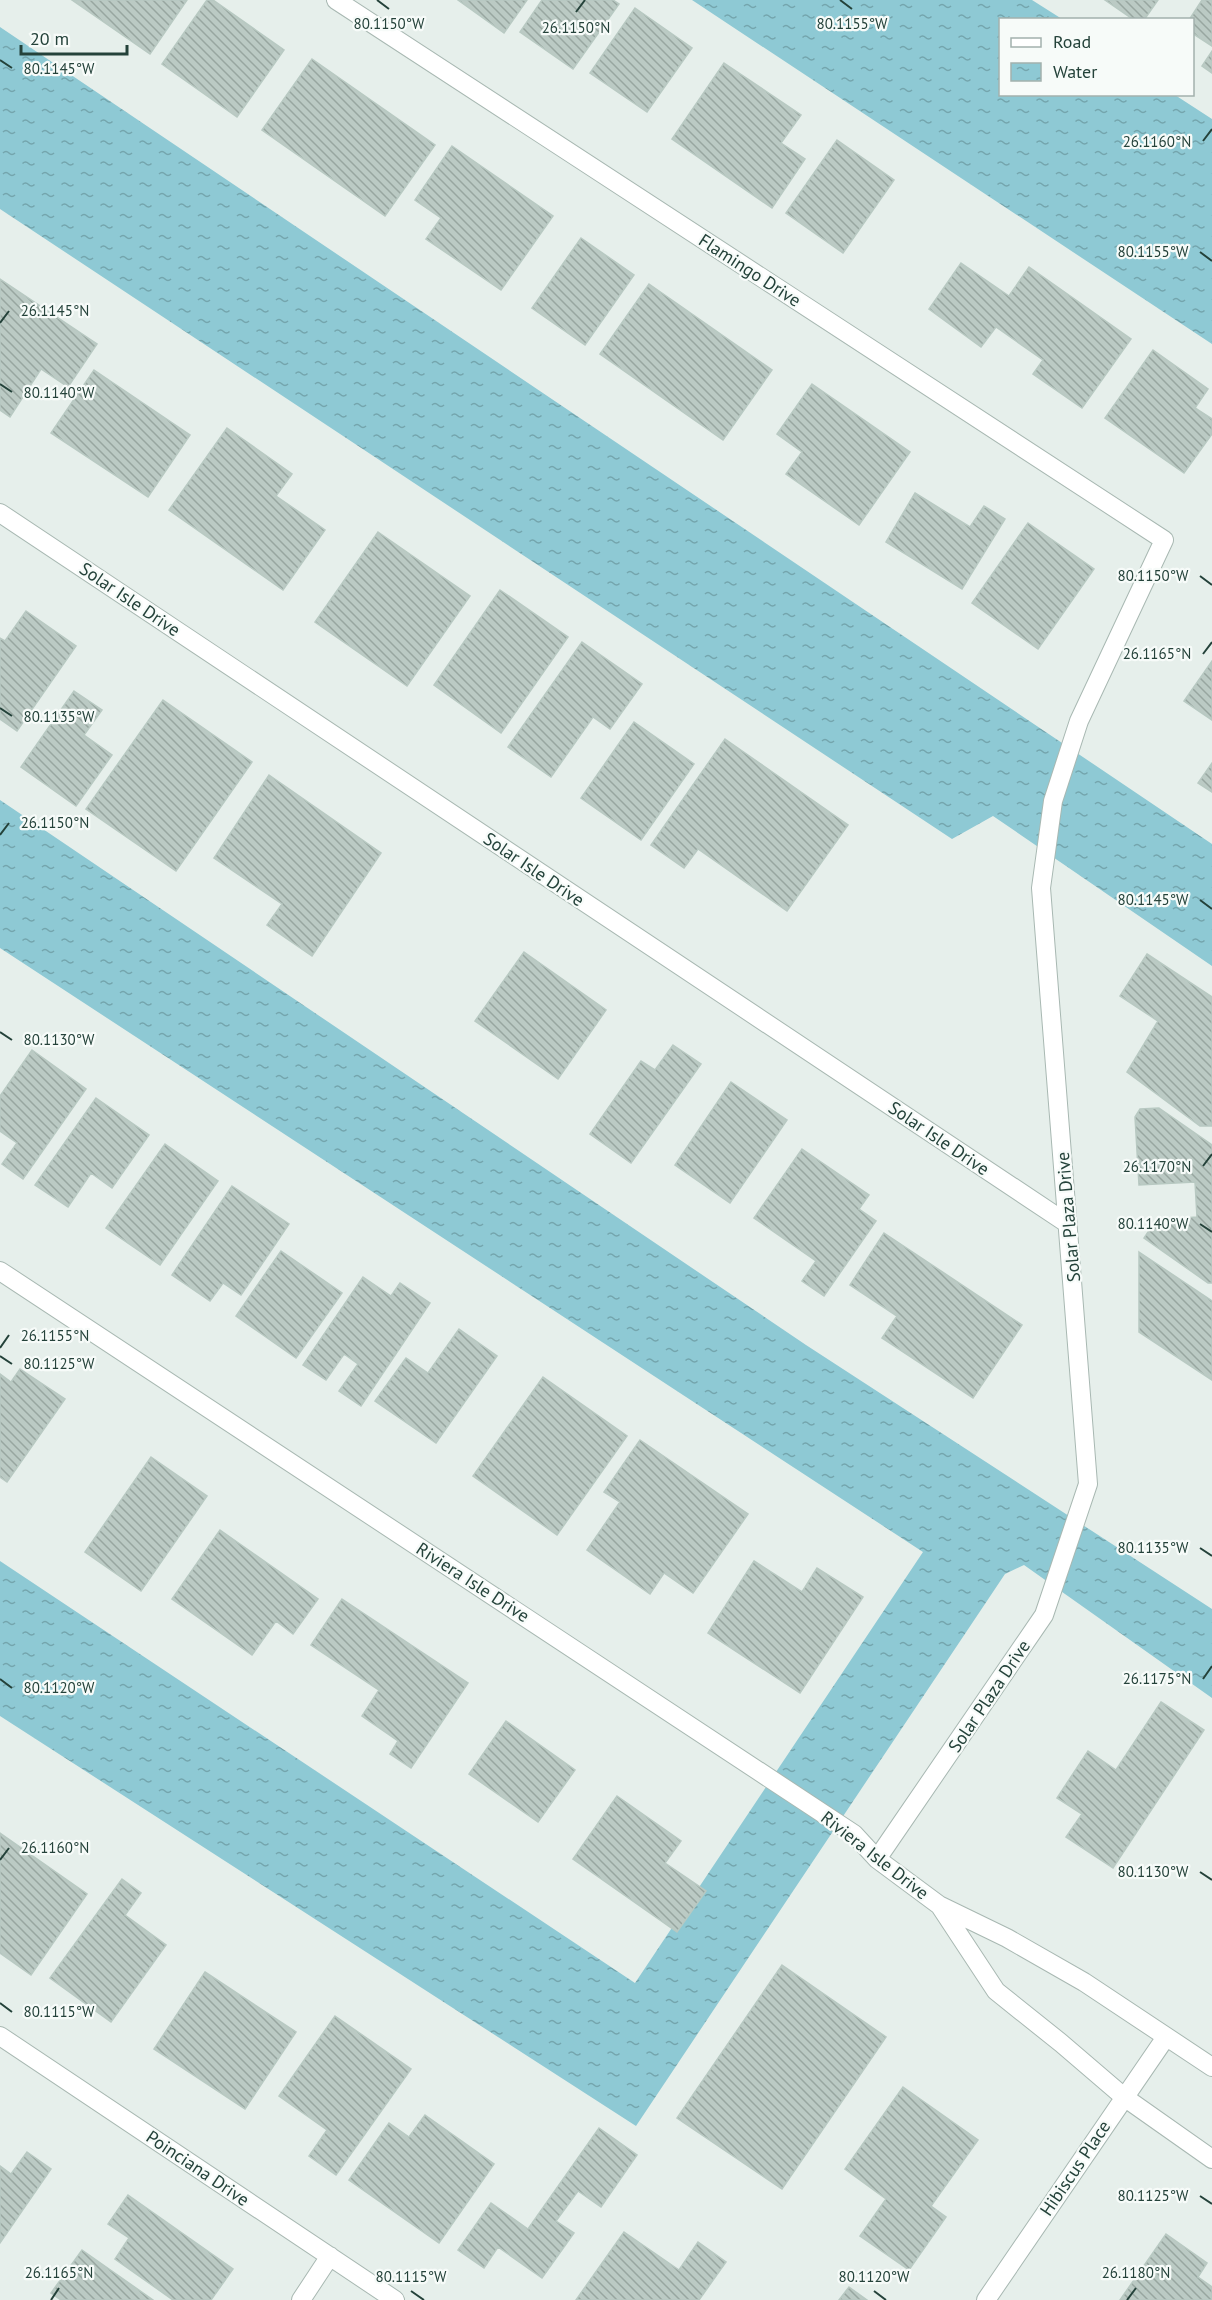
<svg xmlns="http://www.w3.org/2000/svg" width="1212" height="2300" font-family="'PT Sans',sans-serif">
	<style>
		.water { fill: url(#water-ripples) }
		.building { fill: url(#building-back-hatch); stroke: #b8c9c2; stroke-width: 1.5 }
		.lines { fill: none; stroke-linecap: round; stroke-linejoin: round }
		.minor-casing { stroke: #a8b8b2; stroke-width: 20 }
		.minor { stroke: #fff; stroke-width: 18 }
		.ticks { fill: none; stroke: #24423a; stroke-width: 2 }
		.labels { text-anchor: middle; dominant-baseline: central; stroke-width: 4.5; stroke-linejoin: round; paint-order: stroke }
		.street-label { font-size: 18px; fill: #24423a; stroke: #f7fbf9 }
		.ticks-label { font-size: 15px; text-anchor: middle; fill: #24423a; stroke: #f7fbf9; stroke-width: 4.5; stroke-linejoin: round; paint-order: stroke }
	</style>
	<defs>
		<pattern id="water-ripples" width="26" height="14" patternUnits="userSpaceOnUse" patternTransform="scale(1.5)"><rect width="26" height="14" fill="#8ec9d4"/><path d="M2 4q2-2 4 0t4 0M15 11q2-2 4 0t4 0" fill="none" stroke="#74a5ad"/></pattern>
		<pattern id="building-back-hatch" width="6" height="6" patternUnits="userSpaceOnUse" patternTransform="scale(1.5)"><rect width="6" height="6" fill="#bbcac4"/><path d="M-1 5l2 2M0 0l6 6M5-1l2 2" fill="none" stroke="#98a6a0"/></pattern>
	</defs>
	<rect width="100%" height="100%" fill="#e6efeb"/>
	<!-- water -->
	<path class="water" d="M692,0H1032L1062,19L1000,20V94L1175,95L1212,119V344Z
		M0,27L1212,844V966L993,816L952,839L0,209Z
		M0,800L806,1345L1212,1609V1698L1024,1565L1005,1574L636,2126L0,1716V1561L635,1983L923,1552L0,948Z"/>
	<!-- building -->
	<path class="building" d="M72,0H187L150,54Z
		M207,0H213L284,50L237,117L162,64Z
		M458,0H527L504,33Z
		M542,0H613L619,4L573,69L520,32Z
		M1105,0H1158L1144,20H1134Z
		M1202,0H1212V46L1192,33V20H1189Z
		M635,8L692,48L647,112L590,73Z
		M1212,51V73L1202,66Z
		M312,59L435,145L385,216L262,130Z
		M724,63L801,115L781,143L805,159L772,208L672,139Z
		M837,140L894,180L843,253L786,213Z
		M452,146L553,216L501,290L426,239L441,218L415,200Z
		M581,238L634,275L585,345L532,308Z
		M961,263L1009,296L1029,267L1131,339L1082,408L1033,374L1043,360L996,327L981,347L929,309Z
		M0,279L97,344L68,387L41,369L10,417L0,410Z
		M649,284L772,370L723,440L600,354Z
		M1153,350L1208,389L1195,408L1212,419V434L1184,473L1105,418Z
		M94,370L190,435L148,497L51,433Z
		M812,384L910,452L859,525L786,474L802,452L777,434Z
		M227,428L292,474L276,496L325,530L283,590L169,510Z
		M915,493L970,527L984,506L1005,519L962,589L886,542Z
		M1028,523L1094,569L1038,649L972,603Z
		M378,532L470,596L407,686L315,622Z
		M500,590L568,637L501,733L434,685Z
		M26,611L76,646L17,731L0,719V638L5,641Z
		M582,642L642,684L610,729L593,717L551,777L508,747Z
		M1212,661V720L1184,701Z
		M74,691L102,710L84,735L112,755L76,806L21,767Z
		M163,700L252,762L176,871L86,809Z
		M634,722L694,764L641,840L581,798Z
		M725,739L848,825L787,911L698,849L684,868L651,845Z
		M1212,763V792L1198,783Z
		M269,775L381,853L312,956L267,925L282,904L214,858Z
		M524,952L606,1010L558,1079L475,1021Z
		M1147,954L1212,997V1126H1200L1127,1072L1158,1021L1120,996Z
		M673,1045L701,1064L631,1163L590,1134L641,1061L655,1070Z
		M32,1050L86,1089L23,1179L2,1164L17,1143L0,1131V1096Z
		M731,1082L787,1120L730,1203L675,1165Z
		M96,1098L149,1135L112,1188L91,1173L68,1207L35,1185Z
		M1159,1108L1212,1145V1283H1208L1144,1238L1156,1220L1197,1217L1195,1182L1139,1185L1135,1117L1140,1109Z
		M165,1144L218,1181L160,1265L106,1228Z
		M802,1149L869,1195L859,1209L876,1221L824,1296L802,1281L816,1261L754,1218Z
		M232,1186L289,1224L241,1295L223,1283L210,1301L172,1275Z
		M884,1233L1022,1325L973,1398L882,1338L897,1316L850,1285Z
		M281,1251L342,1293L296,1358L236,1316Z
		M1139,1252L1212,1301V1380L1139,1332Z
		M363,1277L391,1296L400,1283L430,1303L361,1406L339,1391L358,1364L344,1354L326,1380L303,1365Z
		M459,1329L497,1356L436,1443L375,1401L406,1358L428,1373Z
		M20,1369L65,1399L7,1482L0,1477V1374L11,1382Z
		M543,1377L627,1436L557,1535L473,1476Z
		M640,1440L748,1514L693,1593L664,1573L650,1594L587,1550L620,1502L604,1492Z
		M151,1457L207,1496L141,1591L85,1552Z
		M220,1530L318,1599L293,1634L276,1621L252,1655L172,1599Z
		M754,1561L802,1592L817,1568L863,1597L800,1693L708,1633Z
		M342,1599L468,1683L411,1768L390,1754L398,1741L362,1716L379,1690L311,1645Z
		M1161,1702L1204,1730L1113,1868L1066,1837L1082,1814L1057,1798L1088,1751L1116,1770Z
		M506,1721L575,1770L538,1822L469,1774Z
		M617,1796L681,1841L665,1863L706,1891L677,1932L573,1859Z
		M0,1833L87,1894L31,1975L0,1953Z
		M122,1879L141,1893L125,1915L166,1945L111,2022L50,1978Z
		M782,1965L886,2037L782,2189L677,2118Z
		M205,1972L296,2032L245,2109L154,2049Z
		M335,2016L411,2069L336,2175L309,2156L327,2130L279,2096Z
		M903,2087L978,2140L931,2206L946,2217L909,2270L860,2236L886,2199L845,2169Z
		M425,2115L494,2164L439,2243L349,2180L389,2123L409,2137Z
		M599,2128L637,2155L601,2207L578,2191L556,2221L574,2233L542,2278L498,2247L484,2268L458,2250L491,2203L528,2229Z
		M27,2152L51,2169L0,2243V2166L11,2174Z
		M128,2195L233,2269L211,2300H173L115,2259L129,2238L108,2224Z
		M624,2232L679,2270L698,2242L726,2262L699,2300H576Z
		M1166,2234L1207,2263L1198,2277L1212,2287V2300H1120Z
		M82,2250L153,2300H61L51,2293Z
		M849,2287L867,2300H839Z"/>
	<g class="lines">
		<!-- minor casing -->
		<g class="minor-casing">
			<path id="minor" d="M336,0L1164,540L1079,721L1053,801L1041,888L1088,1484L1044,1615L877,1859
				M0,513L1068,1224
				M0,1271L854,1834L877,1859L939,1905L1007,1938L1084,1982L1212,2067
				M940,1906L996,1991L1061,2043L1124,2097L1212,2159
				M0,2036L395,2300
				M301,2300L330,2256
				M986,2300L1166,2037"/>
		</g>
		<!-- minor -->
		<use href="#minor" class="minor"/>
	</g>
	<!-- ticks -->
	<path class="ticks" d="M377,0L389,9M840,0L852,9M576,12L585,0M0,60L12,68M1203,141L1212,129M1200,252L1212,261M0,323L9,311M0,384L12,392M1200,576L1212,585M1203,654L1212,642M0,708L12,716M0,835L9,823M1200,900L1212,909M0,1032L12,1040M1203,1166L1212,1154M1200,1224L1212,1232M0,1348L9,1335M0,1356L12,1364M1200,1548L1212,1556M0,1679L12,1688M1203,1679L1212,1666M0,1860L9,1848M1200,1872L1212,1880M0,2003L12,2012M1200,2196L1212,2204M411,2291L424,2300M874,2291L886,2300M51,2300L59,2288M1127,2300L1136,2288"/>
	<g class="labels">
		<!-- street labels -->
		<g class="street-label">
			<text transform="translate(750 270) rotate(33)">Flamingo Drive</text>
			<text transform="translate(130 599) rotate(34)">Solar Isle Drive</text>
			<text transform="translate(534 869) rotate(34)">Solar Isle Drive</text>
			<text transform="translate(939 1138) rotate(34)">Solar Isle Drive</text>
			<text transform="translate(1068 1217) rotate(-95)">Solar Plaza Drive</text>
			<text transform="translate(473 1582) rotate(33)">Riviera Isle Drive</text>
			<text transform="translate(989 1696) rotate(-56)">Solar Plaza Drive</text>
			<text transform="translate(875 1855) rotate(38)">Riviera Isle Drive</text>
			<text transform="translate(198 2168) rotate(34)">Poinciana Drive</text>
			<text transform="translate(1075 2168) rotate(-56)">Hibiscus Place</text>
		</g>
	</g>
	<g class="ticks-label">
		<text x="389" y="29">80.1150°W</text>
		<text x="852" y="29">80.1155°W</text>
		<text x="576" y="33">26.1150°N</text>
		<text x="59" y="74">80.1145°W</text>
		<text x="1157" y="147">26.1160°N</text>
		<text x="1153" y="257">80.1155°W</text>
		<text x="55" y="316">26.1145°N</text>
		<text x="59" y="398">80.1140°W</text>
		<text x="1153" y="581">80.1150°W</text>
		<text x="1157" y="659">26.1165°N</text>
		<text x="59" y="722">80.1135°W</text>
		<text x="55" y="828">26.1150°N</text>
		<text x="1153" y="905">80.1145°W</text>
		<text x="59" y="1045">80.1130°W</text>
		<text x="1157" y="1172">26.1170°N</text>
		<text x="1153" y="1229">80.1140°W</text>
		<text x="55" y="1341">26.1155°N</text>
		<text x="59" y="1369">80.1125°W</text>
		<text x="1153" y="1553">80.1135°W</text>
		<text x="1157" y="1684">26.1175°N</text>
		<text x="59" y="1693">80.1120°W</text>
		<text x="55" y="1853">26.1160°N</text>
		<text x="1153" y="1877">80.1130°W</text>
		<text x="59" y="2017">80.1115°W</text>
		<text x="1153" y="2201">80.1125°W</text>
		<text x="59" y="2278">26.1165°N</text>
		<text x="1136" y="2278">26.1180°N</text>
		<text x="411" y="2282">80.1115°W</text>
		<text x="874" y="2282">80.1120°W</text>
	</g>
	<!-- legend -->
	<rect x="999" y="18" width="195" height="78" fill="#f7fbf9" stroke="#a3b1ad" stroke-width="1.5"/>
	<rect x="1011" y="38" width="30" height="9" fill="#ffffff" stroke="#a3b1ad" stroke-width="1.5"/>
	<text x="1053" y="48" font-size="18" fill="#24423a">Road</text>
	<rect x="1011" y="63" width="30" height="18" fill="url(#water-ripples)" stroke="#a3b1ad" stroke-width="1.5"/>
	<text x="1053" y="78" font-size="18" fill="#24423a">Water</text>
	<!-- scale -->
	<path d="M21 45v9h106v-9" fill="none" stroke="#24423a" stroke-width="3"/>
	<text x="30" y="45" font-size="18" fill="#24423a" stroke="#f7fbf9" stroke-width="4.5" paint-order="stroke">20 m</text>
</svg>
